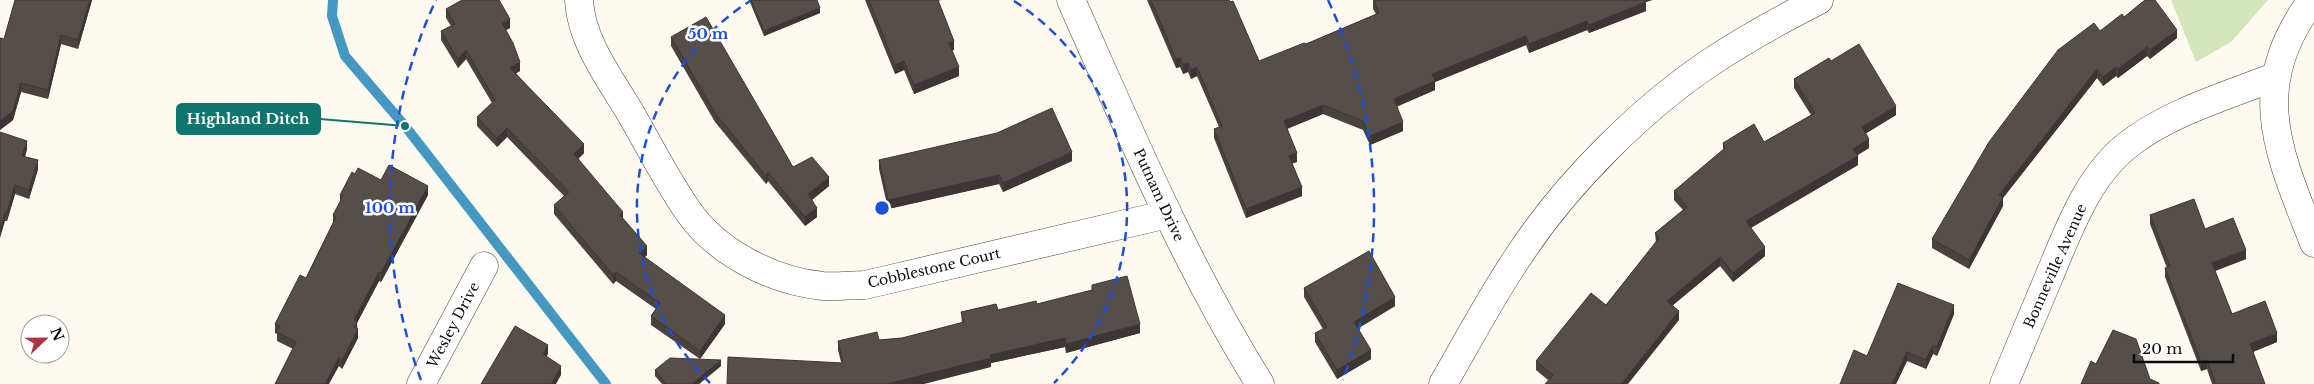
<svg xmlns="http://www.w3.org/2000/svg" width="2314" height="384" font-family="'Libre Baskerville',serif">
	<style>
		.green { fill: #d4e5bc }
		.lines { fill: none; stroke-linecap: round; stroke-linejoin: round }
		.stream { stroke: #4599c1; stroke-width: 10 }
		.minor-casing { stroke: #404040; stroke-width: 29 }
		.minor { stroke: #fff; stroke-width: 28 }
		.wall { fill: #494340 }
		.shaded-wall { fill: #3c3734 }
		.building { fill: #554e4b; stroke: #3c3734 }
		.ring { fill: none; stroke: #1d4ed8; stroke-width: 2.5; stroke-dasharray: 9 6 }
		.labels { text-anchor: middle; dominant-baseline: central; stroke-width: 5; stroke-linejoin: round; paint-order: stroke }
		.street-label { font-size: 14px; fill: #0d0d0d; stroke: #fff }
		.centre { fill: #1d4ed8; stroke: #fff; stroke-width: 2.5 }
		.ring-label { font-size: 15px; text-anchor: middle; font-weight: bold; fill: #1d4ed8; stroke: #fff; stroke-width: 5; stroke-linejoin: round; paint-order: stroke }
		.leader { fill: none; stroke: #0f766e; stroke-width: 2 }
		.callout-dot { fill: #0f766e; stroke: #fff; stroke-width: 2 }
		.callout { fill: #0f766e; stroke: #0f766e; stroke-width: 2 }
		.callout-label { font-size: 15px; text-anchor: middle; font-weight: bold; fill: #fff }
	</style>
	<rect width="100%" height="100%" fill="#fefaef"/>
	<!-- green -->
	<path class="green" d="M2171,0H2268L2231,42L2196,62Z"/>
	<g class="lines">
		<!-- stream -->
		<path class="stream" d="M333,0L332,16L345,56L405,126L606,384"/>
		<!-- minor casing -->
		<g class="minor-casing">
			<path id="minor" d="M579,0C581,40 608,76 628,109C648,143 666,179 688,211C717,253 773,281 823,286C837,287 851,285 865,285L1168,214
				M1071,0C1129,130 1184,262 1260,384
				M2312,0C2247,89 2278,151 2314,243
				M421,384L484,266
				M1443,384C1469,339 1493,293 1522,251C1568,182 1642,108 1711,62C1745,39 1782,19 1819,0
				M2004,384C2019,349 2033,314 2048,279C2068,232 2087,176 2129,144C2170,112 2229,95 2277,76"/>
		</g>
		<!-- minor -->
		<use href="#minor" class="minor"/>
	</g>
	<!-- wall -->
	<path class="wall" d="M92,0L78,49L61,44L48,99L21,92L13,120L0,130V38L4,39Z
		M749,0H817L820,13L764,36Z
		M865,0H941L938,1L954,50H952L959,76L914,94L904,70L895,74Z
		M1147,0H1229L1259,61L1306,44L1376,14L1373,9V0H1652L1646,2V11L1589,33L1587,30L1529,53L1526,45L1435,82V90L1397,106L1403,131L1370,145L1363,130L1323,114L1287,129L1297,162L1292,163L1302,196L1246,218L1214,138V129L1219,127L1197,76L1191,79L1188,72L1183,74L1180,67L1176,68Z
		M446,9L510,28L506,30L520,71L516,73L584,153L578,159L623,219L647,255L645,257L725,324L700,359L651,325V316L656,309L616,281L613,284L554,214V205L564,196L507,137L497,147L477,126V117L492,103L466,59L458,68L441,40V31L451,26L446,18Z
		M2124,17L2177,38L2150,59L2147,56L2118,78L2116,76L2103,86L2097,78L2003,198V206L1969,269L1932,248V239L2100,31Z
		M671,37L793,167L829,186L812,200L817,217L805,226L768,181L766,184L715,122L671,46Z
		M1831,61L1896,115L1866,133L1869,148L1857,155L1858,165L1751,228L1765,256L1733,282L1720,266L1673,305L1679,320L1548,380L1536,370V361L1606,305L1656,243L1655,233L1683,210L1674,200V191L1723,150V143L1764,142L1811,115L1794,88V79Z
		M0,132L27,149L25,157L38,169L29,199L15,194L7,221H5Z
		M879,160L1072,161L1003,192L999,184L888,209L879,169Z
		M355,174L381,180L428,195L381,282L379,281L357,323L358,338L342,369L339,366L293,349L277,341V334L275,333V324L306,278L333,223V215L340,203V195Z
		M2150,215L2205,229L2246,259L2215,271L2232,314L2277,342L2253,352L2265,384H2212L2207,369L2201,371L2165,277V268H2167L2150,224Z
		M1304,288L1395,306L1358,328L1371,359L1337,379L1315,342V333L1323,329L1304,297Z
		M1037,304L1140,333L1066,353L1065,347L991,363V367L841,362L838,350V341L879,340L902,338L962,323L961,312L998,310Z
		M1954,314L1937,356L1933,354L1926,369L1907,361L1896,384L1867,356Z
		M721,366L699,384H662L655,376V370Z"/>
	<!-- shaded-wall -->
	<path class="shaded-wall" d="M90,0H92L78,49V40Z
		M1643,0H1652L1646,2V11L1589,33V25Z
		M820,8V13L764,36V31Z
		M510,19V28L502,32V23Z
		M1587,21V30L1529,53V44Z
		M2177,30V38L2150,59V50Z
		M61,35V44L48,99V90Z
		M1526,36V45L1435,82V90L1394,108V99L1432,74Z
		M954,41V50L949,52V43Z
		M2147,47V56L2118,78V69Z
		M466,50V59L458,68V59Z
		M1180,58V67L1176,68V59Z
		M904,61V70L895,74V65Z
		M520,62V71L510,77V68Z
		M1188,63V72L1183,74V65Z
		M959,67V76L914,94V85Z
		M1197,67V76L1191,79V70Z
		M2116,67V76L2103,86V77Z
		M2097,69V78L2003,198V206L1969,269V260L1999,195Z
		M21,83V92L13,120L0,130V121Z
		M1323,105V114L1284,130V121Z
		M1896,106V115L1862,136V127Z
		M1403,122V131L1370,145V136Z
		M507,128V137L497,147V138Z
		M1869,139V148L1853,158V149Z
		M27,141V149L22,165V156Z
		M584,144V153L574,163V154Z
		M1072,152V161L1003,192V183Z
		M1297,153V162L1289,165V156Z
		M1858,156V165L1746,230V221Z
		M38,160V169L29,199V190Z
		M768,172V181L766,184V176Z
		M999,175V184L888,209V200Z
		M829,177V186L808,203V194Z
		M15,185V194L7,221V212Z
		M428,186V195L381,282V273Z
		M1302,187V196L1246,218V209Z
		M817,208V217L805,226V217Z
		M5,212V221L0,238V229Z
		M623,212V221L620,215Z
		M647,246V255L639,262V253Z
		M1765,247V256L1733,282V273Z
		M2246,250V259L2212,272V263Z
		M1720,257V266L1667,310V301Z
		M379,272V281L357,323V331L354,336V320Z
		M616,272V281L613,284V275Z
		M1395,297V306L1354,331V322Z
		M1954,305V314L1937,356V347Z
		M1679,311V320L1628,384H1621Z
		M725,315V324L700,359V351Z
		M1140,324V333L1066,353V344Z
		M358,329V338L342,369V361Z
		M2277,333V342L2250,353V344Z
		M1065,338V347L991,363V367L924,384H887L990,355Z
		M548,345V354L543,363V354Z
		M1933,345V354L1926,369V360Z
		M1371,350V359L1337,379V370Z
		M1907,352V361L1896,384H1892Z
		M339,357V366L329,384H325Z
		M721,360V366L699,384H692Z
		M2207,360V369L2201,371V362Z
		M561,366V375L556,384H551Z"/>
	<!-- building -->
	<path class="building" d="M15,0H90L78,40L61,35L48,90L21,83L13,111L0,121V38L4,39Z
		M462,0H499L510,19L502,23L513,43L520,62L510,68L584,144L574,154L623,212L620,215L647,246L639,253L725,315L700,351L651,316L660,303L616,272L613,275L554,205L569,192L507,128L497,138L477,117L495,100L466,50L458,59L441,31L455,24L446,9Z
		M751,0H817L820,8L764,31Z
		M869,0H938L954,41L949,43L959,67L914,85L904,61L895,65Z
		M1151,0H1229L1230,2L1233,1L1259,61L1304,43L1306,44L1379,13L1374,0H1645L1646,2L1589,25L1587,21L1529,44L1526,36L1432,74L1435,81L1394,99L1403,122L1370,136L1363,121L1323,105L1284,121L1297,153L1289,156L1302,187L1246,209L1214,129L1222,126L1197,67L1191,70L1188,63L1183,65L1180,58L1176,59Z
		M2145,0H2155L2177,30L2150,50L2147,47L2118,69L2116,67L2103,77L2097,69L1999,195L2003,197L1969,260L1932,239L1989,142L2058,50L2094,23L2100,31L2122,14L2124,17Z
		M706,17L793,167L812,157L829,177L808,194L817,208L805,217L768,172L766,176L715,113L671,37Z
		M1859,44L1896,106L1862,127L1869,139L1853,149L1858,156L1746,221L1765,247L1733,273L1720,257L1667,301L1679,311L1621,384H1545L1553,375L1536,361L1591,293L1606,305L1659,238L1655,233L1687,207L1674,191L1725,148L1723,143L1754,124L1764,142L1815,113L1794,79L1829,58L1831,61Z
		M1052,108L1072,152L1003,183L999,175L888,200L879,160L997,133Z
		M0,132L27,141L22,156L38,160L29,190L15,185L7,212H5L0,229Z
		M389,165L428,186L381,273L379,272L354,320L357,322L354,327L358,329L342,361L339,357L325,384H275L296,342L277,332L280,326L275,324L300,275L306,278L336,217L333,215L343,196L340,195L352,172L355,174L358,168L381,180Z
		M2194,199L2205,229L2233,218L2246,250L2212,263L2232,314L2265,301L2277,333L2250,344L2265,384H2216L2207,360L2201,362L2165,268L2170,266L2150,215Z
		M1369,251L1395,297L1354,322L1371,350L1337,370L1315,333L1327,327L1304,288Z
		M1127,276L1140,324L1066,344L1065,338L990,355L991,358L887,384H727L728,357L843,363L838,341L877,332L879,340L902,338L964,322L961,312L996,304L998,310L1036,301L1037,304L1092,290V285Z
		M1898,283L1954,305L1937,347L1933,345L1926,360L1907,352L1892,384H1840L1854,350L1867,356Z
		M515,326L548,345L543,354L561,366L551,384H481Z
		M2113,330L2136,339L2150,379L2159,383V384H2081L2091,361L2096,364Z
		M670,358L721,360L692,384H666L655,370Z"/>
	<!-- distance rings -->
	<g class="ring">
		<path d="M710 383A246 246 0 0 1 750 1M1014 1A246 246 0 0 1 1054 383"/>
		<path d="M421 380A492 492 0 0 1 436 0M1328 0A492 492 0 0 1 1343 380"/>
	</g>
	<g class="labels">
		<!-- street labels -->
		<g class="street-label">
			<text transform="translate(1159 195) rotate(65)">Putnam Drive</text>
			<text transform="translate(2055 266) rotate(-66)">Bonneville Avenue</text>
			<text transform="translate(934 268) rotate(-13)">Cobblestone Court</text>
			<text transform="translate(453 325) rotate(-62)">Wesley Drive</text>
		</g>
	</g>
	<circle cx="882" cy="208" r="8" class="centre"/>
	<g class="ring-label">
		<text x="708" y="39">50 m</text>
		<text x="390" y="213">100 m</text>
	</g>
	<!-- callouts -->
	<path class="leader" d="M405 126L320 119"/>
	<circle class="callout-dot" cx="405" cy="126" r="5"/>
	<rect class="callout" x="177" y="104" width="143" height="30" rx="5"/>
	<g class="callout-label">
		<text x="248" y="124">Highland Ditch</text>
	</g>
	<!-- north arrow -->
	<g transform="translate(45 339) rotate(68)"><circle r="24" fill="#ffffff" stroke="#9e9e9e"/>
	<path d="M0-4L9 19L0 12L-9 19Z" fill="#b13141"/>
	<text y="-8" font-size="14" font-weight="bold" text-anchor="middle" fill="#0d0d0d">N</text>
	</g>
	<!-- scale -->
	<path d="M2134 354v8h99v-8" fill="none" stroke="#0d0d0d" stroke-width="2.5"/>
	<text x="2142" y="354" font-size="15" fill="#0d0d0d" stroke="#ffffff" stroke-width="4" paint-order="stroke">20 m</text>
</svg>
